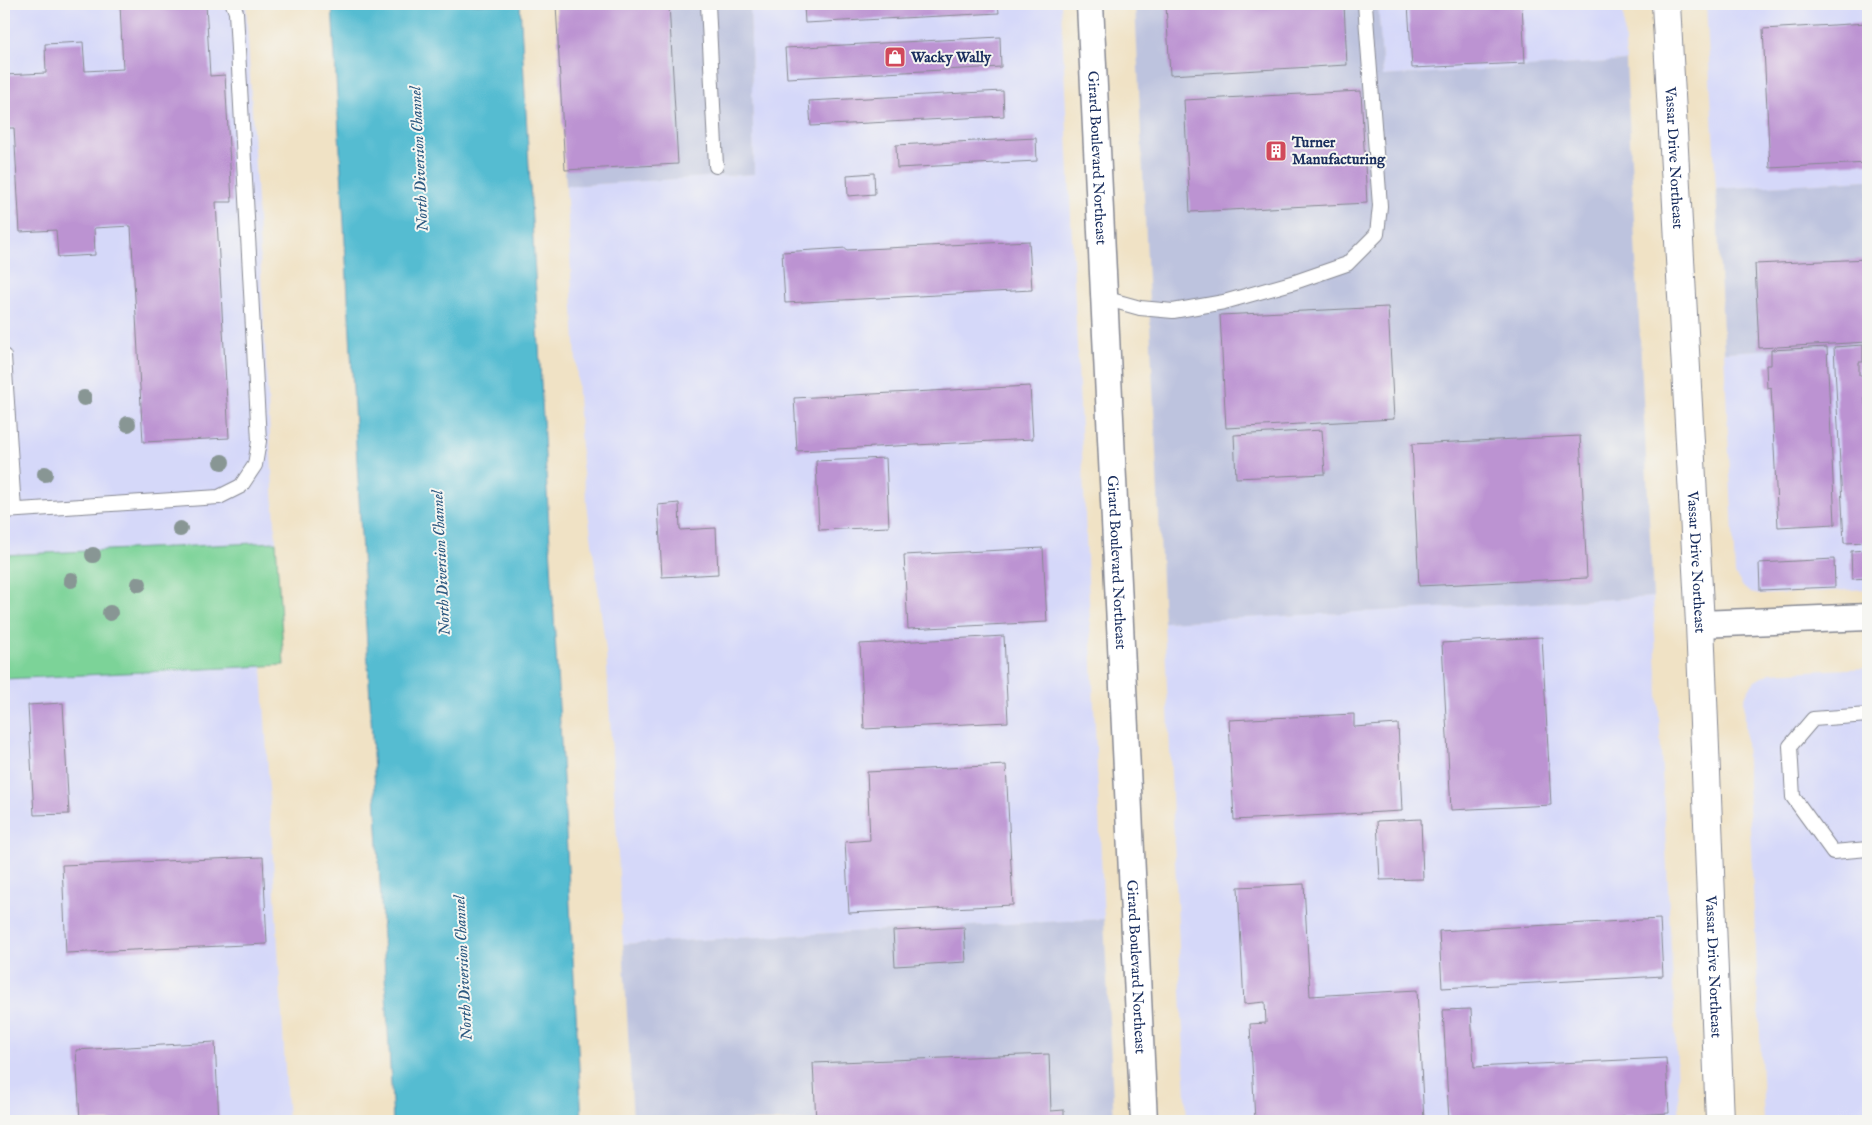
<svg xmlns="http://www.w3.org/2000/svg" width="1872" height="1125" font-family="'IM FELL English',serif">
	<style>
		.built { fill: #d5d8f9 }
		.industrial { fill: #bdc3de }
		.green { fill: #7cd398; stroke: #4c817b }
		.water { fill: #54bcd1; stroke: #387698 }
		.building { fill: #bc93d2 }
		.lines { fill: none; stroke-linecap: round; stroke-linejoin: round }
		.service-casing { stroke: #868892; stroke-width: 16 }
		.minor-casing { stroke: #868892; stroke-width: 29 }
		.tertiary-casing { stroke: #868892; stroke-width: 30 }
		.service { stroke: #fff; stroke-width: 14 }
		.minor { stroke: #fff; stroke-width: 26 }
		.tertiary { stroke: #fff; stroke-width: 28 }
		.tree { fill: #889694 }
		.labels { text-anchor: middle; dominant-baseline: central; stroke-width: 4; stroke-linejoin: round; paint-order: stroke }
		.poi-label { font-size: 15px; font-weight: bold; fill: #1b2f5e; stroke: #f6f6f2; text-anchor: start }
		.street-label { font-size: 15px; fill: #1b2f5e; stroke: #f6f6f2 }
		.water-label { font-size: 16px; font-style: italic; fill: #2c5980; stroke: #f6f6f2 }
	</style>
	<rect width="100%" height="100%" fill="#f6f6f2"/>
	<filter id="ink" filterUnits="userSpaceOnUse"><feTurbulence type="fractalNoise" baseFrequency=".02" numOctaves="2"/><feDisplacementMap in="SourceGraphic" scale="10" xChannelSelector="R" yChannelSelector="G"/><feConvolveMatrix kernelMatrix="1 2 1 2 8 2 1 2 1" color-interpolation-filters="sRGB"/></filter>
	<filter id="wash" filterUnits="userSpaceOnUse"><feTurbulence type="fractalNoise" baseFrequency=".0096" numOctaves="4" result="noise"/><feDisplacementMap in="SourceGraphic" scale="20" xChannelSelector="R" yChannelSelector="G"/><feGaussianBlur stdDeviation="1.12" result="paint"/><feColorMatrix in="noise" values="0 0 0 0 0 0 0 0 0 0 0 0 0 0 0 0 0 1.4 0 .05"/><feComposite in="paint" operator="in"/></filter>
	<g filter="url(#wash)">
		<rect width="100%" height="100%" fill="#f0e2c5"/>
		<!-- built -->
		<path class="built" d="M4,4H246L276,542L4,555Z
			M750,4H1061L1104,919L623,944L606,651L582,465L566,186L754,174Z
			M1378,4H1623L1626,61L1383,76Z
			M1706,4H1868V180L1716,189Z
			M1868,344V589L1760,595L1750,593L1743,587L1735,574L1724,352Z
			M1653,597L1680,1121H1187L1164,622Z
			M262,666L288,1121H11L4,1009V679Z
			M1868,668V1121H1764L1744,700L1748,690L1755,681L1769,673Z"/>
		<!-- industrial -->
		<path class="industrial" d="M556,4H750L754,174L566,186Z
			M1135,4H1378L1383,76L1626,61L1653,597L1164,622Z
			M1868,180V344L1724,352L1716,189Z
			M1104,919L1114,1121H633L623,944Z"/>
		<!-- green -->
		<path class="green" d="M276,542L284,665L4,679V555Z"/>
		<!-- water -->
		<path class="water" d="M332,4H520L582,1121H393Z"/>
		<g id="blocks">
			<!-- building -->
			<path class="building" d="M120,4H206L210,76L225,75L232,202H216L229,438L143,442L131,226L94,228L95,255L58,257L56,230L20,232L14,128H4V75L46,73L45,44L83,42L85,71L123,69Z
				M556,4H669L678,164L565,170Z
				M804,4H998L999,13L805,23Z
				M1166,4H1344L1347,65L1170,75Z
				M1408,4H1522L1525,63L1412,68Z
				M1868,23V163L1770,168L1763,29Z
				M1000,37L1001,67L787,78L785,48Z
				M1003,91L1004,116L811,126L809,101Z
				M1361,91L1367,203L1190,212L1184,100Z
				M1036,138L1037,161L897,168L896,145Z
				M874,173L875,194L848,196L847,175Z
				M1029,241L1032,290L785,303L782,252L846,248V250Z
				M1868,259V342L1759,348L1755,264Z
				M1388,307L1394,419L1226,428L1220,315Z
				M1863,345V362H1859V375H1864L1865,405H1868V542L1844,543L1834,347Z
				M1827,347L1835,524L1778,527L1771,387L1767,388L1766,365H1771V350Z
				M1030,386L1033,439L797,451L794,398Z
				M1322,430L1325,474L1236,478L1234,435Z
				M1580,436L1587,578L1419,586L1412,444Z
				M886,458L889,527L819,530L816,461Z
				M679,503L680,530L716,528L718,574L662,577L658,505Z
				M1043,548L1047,622L908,629L904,555Z
				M1868,550V578L1852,579L1851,551Z
				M1834,559L1835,587L1760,590L1759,563Z
				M1004,636L1008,722L864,729L860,644Z
				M1542,637L1551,805L1451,810L1442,643Z
				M63,703L69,814L34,815L28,705Z
				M1354,714V727L1398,724L1402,811L1234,820L1229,720Z
				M1006,765L1013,905L849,913L845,842L870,840L867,772Z
				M1421,819L1423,879L1380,880L1377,821Z
				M263,857L267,944L66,953L62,865Z
				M1304,884L1310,996L1417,990L1424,1121H1255L1250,1024L1266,1023L1265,1002L1244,1004L1238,887Z
				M1660,919L1663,976L1442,988L1439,931Z
				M964,927L966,962L895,966L893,931Z
				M1471,1009L1474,1067L1666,1058L1669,1113L1622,1116V1121H1449L1443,1010Z
				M215,1042L219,1121H80L76,1050Z
				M1049,1054L1051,1111L1064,1110V1121H816L813,1063Z"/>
		</g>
	</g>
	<g filter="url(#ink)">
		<use href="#blocks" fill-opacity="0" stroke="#868892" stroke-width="1"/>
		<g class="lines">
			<!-- service casing -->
			<g class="service-casing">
				<path id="service" d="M708,4L716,166
					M1104,298L1140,308L1173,311L1224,302L1295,282L1347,264L1377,234L1380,206L1365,4
					M4,356L14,510
					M4,511L219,497L241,486L255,465L259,441L236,12L233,4
					M1868,715L1813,719L1790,746L1793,797L1833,852L1868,849"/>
			</g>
			<!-- minor casing -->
			<g class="minor-casing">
				<g id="minor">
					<path id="s1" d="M1090,4L1144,1121"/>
					<path d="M1700,624L1868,617"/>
				</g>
			</g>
			<!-- tertiary casing -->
			<g class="tertiary-casing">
				<g id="tertiary">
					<path id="s2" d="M1666,4L1700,624L1720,1121"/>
				</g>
			</g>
			<!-- service -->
			<use href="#service" class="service"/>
			<!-- minor -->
			<use href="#minor" class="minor"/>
			<!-- tertiary -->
			<use href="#tertiary" class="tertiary"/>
		</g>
		<!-- trees -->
		<g class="tree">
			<circle cx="84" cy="398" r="8"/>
			<circle cx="128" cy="424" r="8"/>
			<circle cx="222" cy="462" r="8"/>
			<circle cx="45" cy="474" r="8"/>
			<circle cx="180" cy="529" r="8"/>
			<circle cx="93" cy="555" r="8"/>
			<circle cx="71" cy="580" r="8"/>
			<circle cx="139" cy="584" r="8"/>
			<circle cx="110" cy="613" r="8"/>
		</g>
	</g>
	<!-- icons -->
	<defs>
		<g id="shop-square" transform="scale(1.125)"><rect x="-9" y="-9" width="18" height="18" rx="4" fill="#d1495b" stroke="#f6f6f2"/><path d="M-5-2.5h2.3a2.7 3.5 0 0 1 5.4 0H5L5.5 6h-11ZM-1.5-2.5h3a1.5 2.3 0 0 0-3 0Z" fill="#fff"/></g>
		<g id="building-square" transform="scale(1.125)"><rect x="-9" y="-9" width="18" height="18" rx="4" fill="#d1495b" stroke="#f6f6f2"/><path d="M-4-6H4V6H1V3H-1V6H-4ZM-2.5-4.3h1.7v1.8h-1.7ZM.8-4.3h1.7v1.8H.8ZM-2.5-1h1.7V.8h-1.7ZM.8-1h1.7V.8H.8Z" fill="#fff"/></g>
	</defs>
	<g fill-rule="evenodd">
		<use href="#shop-square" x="895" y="57"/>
		<use href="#building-square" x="1276" y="151"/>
	</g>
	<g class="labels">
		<!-- poi labels -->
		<g class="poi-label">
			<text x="911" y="57">Wacky Wally</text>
			<text x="1292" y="142">Turner<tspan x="1292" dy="17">Manufacturing</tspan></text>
		</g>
		<!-- street labels -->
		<g class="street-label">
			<text stroke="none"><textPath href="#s1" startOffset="154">Girard Boulevard Northeast</textPath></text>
			<text stroke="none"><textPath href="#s2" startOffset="154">Vassar Drive Northeast</textPath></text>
			<text stroke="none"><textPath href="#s2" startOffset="559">Vassar Drive Northeast</textPath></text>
			<text stroke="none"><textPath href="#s1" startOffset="559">Girard Boulevard Northeast</textPath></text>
			<text stroke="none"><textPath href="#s1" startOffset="964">Girard Boulevard Northeast</textPath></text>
			<text stroke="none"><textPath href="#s2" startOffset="964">Vassar Drive Northeast</textPath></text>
		</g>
		<!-- water labels -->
		<g class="water-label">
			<text transform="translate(420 159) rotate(-93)">North Diversion Channel</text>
			<text transform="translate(442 563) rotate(-93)">North Diversion Channel</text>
			<text transform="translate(464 968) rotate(-93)">North Diversion Channel</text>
		</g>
	</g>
	<!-- margin -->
	<rect width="1872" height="1125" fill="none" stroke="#f6f6f2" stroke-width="20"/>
</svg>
